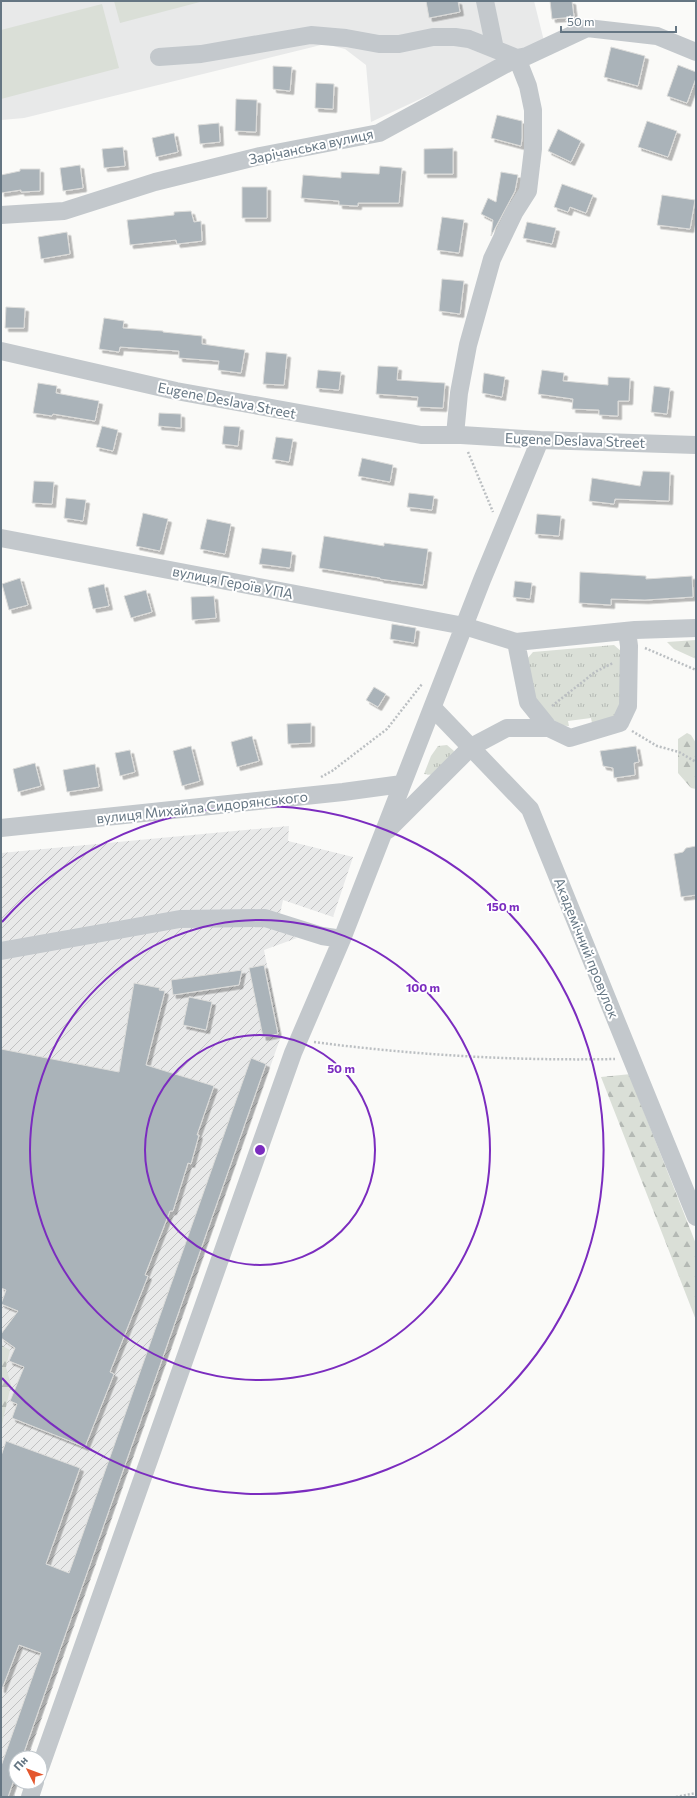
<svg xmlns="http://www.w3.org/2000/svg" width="697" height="1798" font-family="Commissioner,sans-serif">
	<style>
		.built { fill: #e8e9e9 }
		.industrial { fill: url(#industrial-furrows) }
		.grass { fill: url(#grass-tufts) }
		.forest { fill: url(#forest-firs) }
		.pitch { fill: #dadfd7 }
		.building { fill: #aab3b9; stroke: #dcdcda; filter: url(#shadow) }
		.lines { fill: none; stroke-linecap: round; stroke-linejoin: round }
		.path { stroke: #bbbfc2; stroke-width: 2.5; stroke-dasharray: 2 2; stroke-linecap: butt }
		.minor { stroke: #c3c8cc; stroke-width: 18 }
		.ring { fill: none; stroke: #7b2cbf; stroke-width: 2 }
		.labels { text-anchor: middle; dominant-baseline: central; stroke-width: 4; stroke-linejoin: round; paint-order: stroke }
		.street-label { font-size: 14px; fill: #657683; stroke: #fff }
		.centre { fill: #7b2cbf; stroke: #fff; stroke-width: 2 }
		.ring-label { font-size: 12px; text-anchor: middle; font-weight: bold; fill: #7b2cbf; stroke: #fff; stroke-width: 4; stroke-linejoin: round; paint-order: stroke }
	</style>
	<defs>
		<pattern id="industrial-furrows" width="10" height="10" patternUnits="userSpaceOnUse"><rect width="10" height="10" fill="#e8e9e9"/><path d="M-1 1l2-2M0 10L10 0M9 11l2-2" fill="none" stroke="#c0c1c2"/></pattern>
		<pattern id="grass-tufts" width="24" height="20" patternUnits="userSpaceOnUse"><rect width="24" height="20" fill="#dadfd7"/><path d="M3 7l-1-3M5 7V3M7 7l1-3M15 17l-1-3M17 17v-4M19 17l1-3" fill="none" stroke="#b4b9b4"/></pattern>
		<pattern id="forest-firs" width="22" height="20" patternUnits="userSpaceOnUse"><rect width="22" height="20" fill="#dadfd7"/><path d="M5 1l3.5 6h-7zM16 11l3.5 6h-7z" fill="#b4b9b4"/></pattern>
		<filter id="shadow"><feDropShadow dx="3.5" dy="3.5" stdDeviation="0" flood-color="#0004"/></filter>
	</defs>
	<rect width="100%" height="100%" fill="#fafaf8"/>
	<!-- built -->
	<path class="built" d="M1,1H534L544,41L371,122L366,65L345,49L325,44L24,118L1,120Z"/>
	<!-- industrial -->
	<path class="industrial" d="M289,826L288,841L353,857L333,917L283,900L277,928L297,938L264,950L281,1036L28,1758H16V1782H19L14,1797H1V853Z"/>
	<!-- grass -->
	<path class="grass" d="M614,645L622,652L632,711L592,723L591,718L568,721L569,726C554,727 534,701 530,687C527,679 527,668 527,659L533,652Z
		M447,745L454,751L452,760L433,775L424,774L431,756L438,746Z"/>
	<!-- forest -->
	<path class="forest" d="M696,640V659L674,649L667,642Z
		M687,733L691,735L696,743V789L691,788L678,773V739Z
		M631,1074L633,1084L696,1244V1320L601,1077Z
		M1,1345L10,1350L6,1367L11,1385L1,1429Z"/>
	<!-- pitch -->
	<path class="pitch" d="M114,1H199L200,2L120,23Z
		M102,4L119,68L1,99V30Z"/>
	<!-- building -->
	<path class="building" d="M426,1H458L460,12L429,18Z
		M550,1H572L574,17L552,19Z
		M611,47L645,56L638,86L604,77Z
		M678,65L696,72V78L687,103L667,96Z
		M273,66L292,67L290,91L273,89Z
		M316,83L334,84L333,109L315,108Z
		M236,99L257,100L256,132L235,131Z
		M497,115L522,121V138L521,146L491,138Z
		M647,121L677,131L668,157L638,147Z
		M219,123L220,142L200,144L198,125Z
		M558,129L581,141L571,162L548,151Z
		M174,133L178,152L156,157L152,138Z
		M123,147L125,166L104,168L102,149Z
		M453,148V174H424V149Z
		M80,165L83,188L63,191L60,168Z
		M380,166L402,168L399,203H358V206L339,205V201L301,198L303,175L341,178V172L379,174Z
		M20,169H40V191L21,192V190L1,193V175L20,171Z
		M501,172L518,175L515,191L491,236L493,220L481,214L488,198L496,202Z
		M562,184L593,195L586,213L570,207L568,212L554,207Z
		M242,187H267V218H242Z
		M662,195L695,200L690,229L657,225Z
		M191,211L194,222L201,221L202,241L177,244L176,240L130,245L127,220L174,215V212Z
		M442,217L464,220L459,253L437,250Z
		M527,222L556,228L552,244L523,238Z
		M67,232L70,254L41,259L38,237Z
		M442,279L464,281L460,314L439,311Z
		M6,307L25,308L24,328H5Z
		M104,318L124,321L123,328L163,331V332L202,336V344L245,350L241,373L218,370L219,361L179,358V351L120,347L119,352L99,349Z
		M266,352L287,354L284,385L263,384Z
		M378,366L398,367L397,380L445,383L443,408L417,407L418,397L376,394Z
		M318,370L341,372L339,390L316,388Z
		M542,370L564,373L563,381L608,385V377L630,378L629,401H618V416L599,415V410L572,409L573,399L538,394Z
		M484,373L505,377L502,397L482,393Z
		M38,383L57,386L56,393L99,401L95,421L53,414L52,416L33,413Z
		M654,386L670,388L667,414L651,412Z
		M159,413L181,414V428L158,426Z
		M102,426L118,430L113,451L96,447Z
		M224,426L240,427L238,446L222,444Z
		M276,437L293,439L289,462L272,459Z
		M362,458L393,465L390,482L358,476Z
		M643,471L670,472L669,501L615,499L614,504L589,501L592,478L640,486Z
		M34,481L54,482L52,504L32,503Z
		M409,493L434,496L432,510L407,507Z
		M66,498L86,500L83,521L64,518Z
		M143,513L168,519L160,551L136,546Z
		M537,514L561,516L559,536L535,534Z
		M207,519L231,524L225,554L200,549Z
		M324,536L384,546V543L428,549L423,585L380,579V578L319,568Z
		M262,548L292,552L290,568L259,564Z
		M580,572L646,576V579L692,576L693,597L645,600L611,599V605L579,603Z
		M20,578L28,605L9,610L2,584Z
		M515,581L532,583L530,599L513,597Z
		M104,584L109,606L93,609L88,588Z
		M146,590L152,612L131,618L124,596Z
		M214,596L216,618L192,620L191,597Z
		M392,624L416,628L414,643L390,639Z
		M374,687L386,694L378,707L366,700Z
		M311,723V743L288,744L287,724Z
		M252,736L259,761L237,767L231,742Z
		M191,746L200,781L182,786L173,751Z
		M636,746L639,762L634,763L635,775L614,778L613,768L603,766L600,751Z
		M130,750L135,772L120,776L115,753Z
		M35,763L41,786L18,792L13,769Z
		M95,764L99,787L67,792L63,770Z
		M696,846V895L681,897L674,854L683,852L686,848Z
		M264,965L278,1034L263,1037L249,968Z
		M242,970L239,985L173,995L171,980Z
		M134,983L160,988L159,990L165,991L146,1065L214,1086L197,1135H199L191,1164L188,1163L173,1211H170L145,1275L148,1276L110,1372L114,1374L85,1447L12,1418L17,1404L10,1401L24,1367L9,1361L15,1348L1,1338V1334L18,1311L1,1304L6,1290L1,1288V1049L119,1072Z
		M189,997L212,1002L206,1030L183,1025Z
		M251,1058L266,1064L22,1758H16V1774L8,1797H1V1766L41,1653L19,1645L2,1689H1V1456L6,1441L80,1468L46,1564L69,1573Z"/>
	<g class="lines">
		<!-- path -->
		<path class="path" d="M468,452L493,512
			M645,648L696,670
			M552,706L595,672L613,663
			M632,731L657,746L679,752L696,762
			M321,777L332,771L387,729L422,684
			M314,1042C414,1055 514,1061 615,1059
			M676,1797L696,1793"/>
		<!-- minor -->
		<path class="minor" d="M485,1L495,49
			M159,57L201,54L311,35L346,38L379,44H399L433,37H455L469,39L517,58L528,86L533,110V149L528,191L514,213L492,259L468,345L459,393L455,435
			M1,215L64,211L155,182L260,156L379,133L517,58L527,56L587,28L657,36L696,52
			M1,351L176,391L421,435H461L540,440L696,445
			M1,538L464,626L516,642L635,630L696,628
			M516,642L528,702L549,728L570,738L620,723L628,706L629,646L627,631
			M433,708L530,809L696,1217
			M1,828L343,792L402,784
			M388,830L471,747L507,728H549
			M1,951L180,919L265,918L322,936L342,939
			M40,1768L293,1053L342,939L482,580L540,440
			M30,1797L35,1782"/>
	</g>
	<!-- distance rings -->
	<g class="ring">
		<circle cx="260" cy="1150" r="115"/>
		<circle cx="260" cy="1150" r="230"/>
		<path d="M2 922A344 344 0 1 1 2 1378"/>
	</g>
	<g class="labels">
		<!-- street labels -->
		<g class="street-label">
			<text transform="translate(311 146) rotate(-12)">Зарічанська вулиця</text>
			<text transform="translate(227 400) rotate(11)">Eugene Deslava Street</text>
			<text transform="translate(575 440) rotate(2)">Eugene Deslava Street</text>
			<text transform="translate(233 582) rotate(11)">вулиця Героїв УПА</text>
			<text transform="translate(202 807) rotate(-6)">вулиця Михайла Сидорянського</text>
			<text transform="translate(587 948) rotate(68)">Академічний провулок</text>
		</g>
	</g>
	<circle cx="260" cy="1150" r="6" class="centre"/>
	<g class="ring-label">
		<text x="503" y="911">150 m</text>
		<text x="423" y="992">100 m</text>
		<text x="341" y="1073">50 m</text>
	</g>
	<!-- border -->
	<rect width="697" height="1798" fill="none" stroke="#657683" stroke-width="4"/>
	<!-- north arrow -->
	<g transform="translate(28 1770) rotate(312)"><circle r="19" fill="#ffffff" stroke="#c1c8cd"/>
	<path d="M0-3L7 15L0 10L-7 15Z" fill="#e4572e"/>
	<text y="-6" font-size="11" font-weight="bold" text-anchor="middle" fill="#657683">Пн</text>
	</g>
	<!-- scale -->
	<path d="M561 26v6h115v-6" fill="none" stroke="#657683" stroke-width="2"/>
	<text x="567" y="26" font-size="12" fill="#657683" stroke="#ffffff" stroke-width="3" paint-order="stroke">50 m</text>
</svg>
